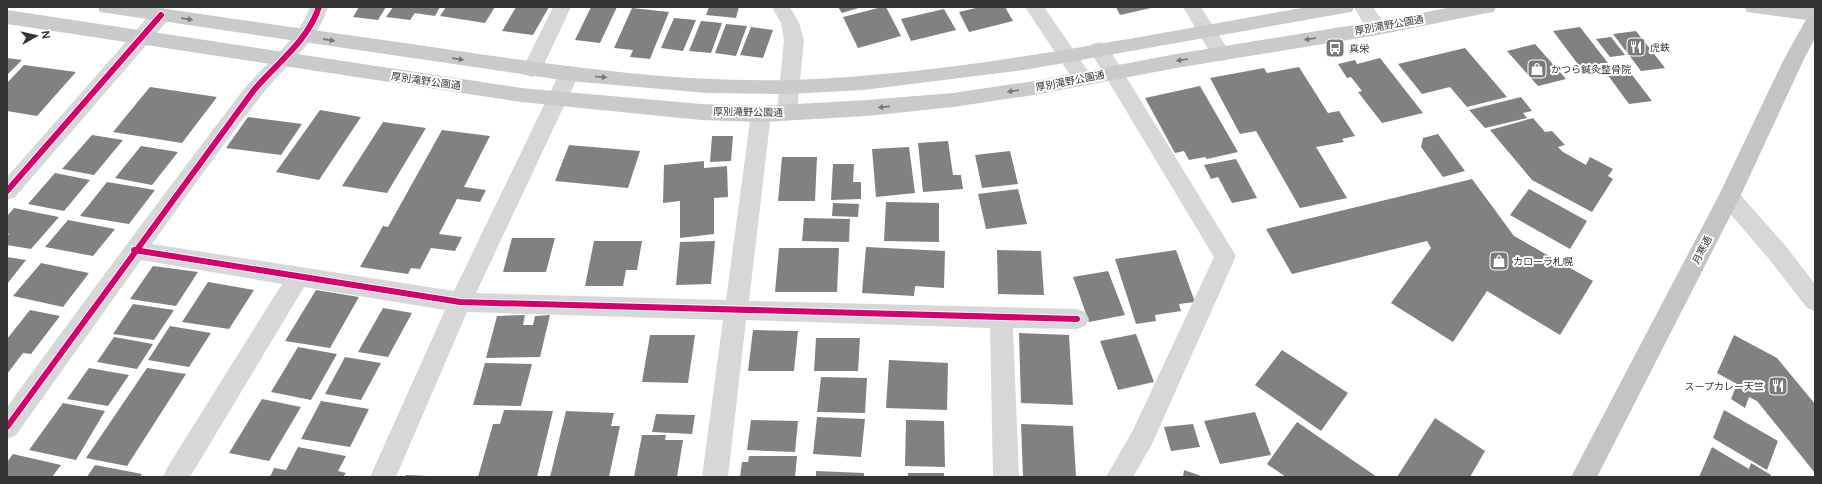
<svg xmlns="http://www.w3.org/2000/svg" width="1822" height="484" font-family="'DM Sans','Noto Sans JP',sans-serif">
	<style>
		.building { fill: #818181 }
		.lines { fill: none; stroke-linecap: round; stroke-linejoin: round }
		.minor { fill: #d7d7d7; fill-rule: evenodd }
		.major { fill: #cacaca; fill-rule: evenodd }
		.highway { fill: #c4c4c4; fill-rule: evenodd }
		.cycleway-casing { stroke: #fff; stroke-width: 8 }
		.cycleway { stroke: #d6006c; stroke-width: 6 }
		.oneway { fill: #777 }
		.labels { text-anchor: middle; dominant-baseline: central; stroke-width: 4; stroke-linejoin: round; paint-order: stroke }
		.street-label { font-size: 10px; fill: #333; stroke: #fff }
		.poi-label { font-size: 10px; fill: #333; stroke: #fff; text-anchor: start }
	</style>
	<rect width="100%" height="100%" fill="#fff"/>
	<!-- building -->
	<path class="building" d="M359,7H386L378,20L353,17Z
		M393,7H440L435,16L415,13L410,20L386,17Z
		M446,7H495L485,23L440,16Z
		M516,7H549L533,35L502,31Z
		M591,7H617L600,43L575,40Z
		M709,7H739L736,18L706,15Z
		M838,7H862L842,13Z
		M882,7H886L901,36L858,48L843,17Z
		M980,7H1005L1013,21L969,32L959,12Z
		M1116,7H1151V8L1120,15Z
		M632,8L669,12L650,59L630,57L633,50L614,48Z
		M944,9L956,30L911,41L901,19Z
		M674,18L696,20L683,51L661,48Z
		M701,21L722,23L711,53L689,51Z
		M726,24L747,26L736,56L715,53Z
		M751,27L773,30L763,58L740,55Z
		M1580,27L1608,63L1580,67L1553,31Z
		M1636,31L1665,68L1641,71L1613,34Z
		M1611,37L1625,55L1610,57L1596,39Z
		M1535,44L1566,79L1538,86L1507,51Z
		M1465,48L1507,97L1467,107L1450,87L1422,94L1398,64Z
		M7,58L22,60L7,75Z
		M1380,58L1423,113L1382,123L1358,92L1362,91L1351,77L1347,78L1338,64L1355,60L1357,64Z
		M24,65L76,72L37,116L7,111V83Z
		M1299,67L1328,113L1339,111L1355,136L1342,139L1344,142L1316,147L1347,198L1300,208L1256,131L1240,134L1210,78L1264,68L1267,73Z
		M1626,67L1652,101L1629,104L1604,70Z
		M1200,86L1238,152L1207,159L1205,157L1189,160L1184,151L1175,153L1145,98Z
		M150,87L217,97L182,143L113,132Z
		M1521,97L1532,111L1523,113L1527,118L1485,128L1469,110Z
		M320,110L361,117L319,180L276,172Z
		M248,117L302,124L281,155L226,148Z
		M1533,118L1545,132L1552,131L1565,145L1558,147L1563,152L1586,165L1590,157L1613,169L1608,176L1613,179L1592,212L1532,180L1490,130Z
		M383,122L426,128L387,193L342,186Z
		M442,130L490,136L464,187L486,190L480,202L457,199L439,234L462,237L455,251L431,248L420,269L411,268L408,274L360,267L383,226L388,227Z
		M1438,134L1465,171L1443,177L1421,147L1423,138Z
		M92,135L123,140L94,175L62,169Z
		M712,136H733L731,161L710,162Z
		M948,141L953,175H961L963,189L923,192L918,143Z
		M569,145L640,151L628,188L555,181Z
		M141,146L178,152L152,185L115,178Z
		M909,147L915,193L876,197L872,149Z
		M1010,151L1018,184L982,188L975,155Z
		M782,157H817L815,201H778Z
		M1236,159L1257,198L1232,203L1218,177L1211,179L1204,165Z
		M704,161V168L727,166L728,197L714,198V234L680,238V201L663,203L664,165Z
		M833,164H854L853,182H861V199L831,200Z
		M55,173L90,180L64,211L28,204Z
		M1472,179L1514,236L1593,281L1560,335L1487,291L1453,342L1391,303L1431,248L1427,241L1292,274L1266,229Z
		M107,182L155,190L129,224L80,216Z
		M1018,189L1027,224L986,229L978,194Z
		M1529,189L1587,221L1570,249L1510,215Z
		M886,202L939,203V242L884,241Z
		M833,203L859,204L858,217L832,216Z
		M14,208L59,217L31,249L7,245V236L9,234L7,233V216Z
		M804,218L850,219L849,242L802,241Z
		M68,220L115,229L93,256L45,247Z
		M512,238H555L546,272H503Z
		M594,241H642L637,270H626L623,286H585Z
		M715,241L711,284L676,285L680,242Z
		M866,247L945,251L944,288L915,286L914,296L862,293Z
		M779,248H839L837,292H775Z
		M997,250L1041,251L1044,295L998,294Z
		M1176,250L1195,302L1179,304L1181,311L1155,315L1156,321L1136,324L1115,259Z
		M7,257L26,260L7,284Z
		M41,263L89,273L63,307L13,296Z
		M153,266L198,272L176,306L130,299Z
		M1108,271L1125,315L1089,322L1073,277Z
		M208,282L254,290L229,329L182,322Z
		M316,290L359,297L330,348L285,341Z
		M133,304L174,310L154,340L113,334Z
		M383,308L412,313L388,357L358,352Z
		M30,310L60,316L31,354L23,353L7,374V339Z
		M525,315L523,325H533L535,316L550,315L540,357L486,358L497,316Z
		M170,326L211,333L189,367L148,360Z
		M753,330L798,331L794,371H748Z
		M1019,333L1069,335L1073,405L1021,403Z
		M1136,334L1154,382L1118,390L1100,341Z
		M650,335H695L688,383L642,382Z
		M1734,335L1777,358L1815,404V473L1757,401L1749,397L1745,408L1731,399L1737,384L1717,373Z
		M114,337L153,344L137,369L97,362Z
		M816,338H860L858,371H814Z
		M298,347L337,354L311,400L271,392Z
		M1282,350L1348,393L1321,431L1255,385Z
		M345,357L381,363L361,400L325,394Z
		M889,360L948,363L947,410L886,408Z
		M485,363L532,364L521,406L473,405Z
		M89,368L129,375L108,406L67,399Z
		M147,368L186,374L127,466L86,458Z
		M821,377L867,378L865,413L817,412Z
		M262,399L301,407L269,461L229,453Z
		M321,401L369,409L350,447L301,439Z
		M63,403L105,411L76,460L29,450Z
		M504,410L553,411L537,477H478L493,424H500Z
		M1724,410L1778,441L1767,470L1713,438Z
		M566,411L614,413L611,426H620L609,477H550Z
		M1255,412L1271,455L1220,464L1204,421Z
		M656,414L695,415L692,434L652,432Z
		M817,417L865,419L861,457L813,454Z
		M1435,418L1485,451L1470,477H1397Z
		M751,420L798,421L795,452L747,450Z
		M906,420L944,421L945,467L905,466Z
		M1297,422L1377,477H1286L1267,464Z
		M1021,424L1073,426L1076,477H1023Z
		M1193,424L1200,447L1171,451L1164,427Z
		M642,435H666L665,440H683L677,477H634Z
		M298,447L346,456L338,471L346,473L343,477H270L274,468L286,470Z
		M1712,447L1749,469L1751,463L1771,475V477H1699Z
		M13,454L61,465L52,477H7V462Z
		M749,456H797L795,477H740L742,462H748Z
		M95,465L142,474L140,477H87Z
		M1184,470L1204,477H1183Z
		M816,471L864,473V477H816Z
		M908,473H944V477H908Z
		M406,475L428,476V477H405Z"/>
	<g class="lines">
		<!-- minor -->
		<path class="minor" d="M310,7H328C315,47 285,64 261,96C223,144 188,194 152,244L454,291L559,74L562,69L569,67L576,69L579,74L476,293L726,300L751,114L754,109L761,106L768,109L771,114L749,301L1077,309L1085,312L1089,319L1085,326L1077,329L1013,328L1019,477H993L990,328L746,320L728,477H702L723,320L467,312L396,477H370L445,310L304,287L190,477H163L167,468L282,284L141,260L16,435L7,439V407C84,301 161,198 240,94C263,64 297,43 310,7Z
			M553,7H571L539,75L532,77L525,75L522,70Z
			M772,7H790L799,23L804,40L797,113L794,118L787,121L780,118L777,113L784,40L781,23Z
			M1025,7H1044L1090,74L1093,79L1090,84L1083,86L1076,84Z
			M1183,7H1201L1231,54L1228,59L1221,61L1214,59Z
			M1354,7H1373L1387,28L1385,33C1369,37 1361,19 1354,7Z
			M161,8L168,10L170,15L168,20L15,197L7,200V177L154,10Z
			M1099,42L1106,44L1236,256L1151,446L1133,477H1106L1133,430L1214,257L1089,49L1092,44Z
			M1729,188L1737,191L1785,245L1815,284V311L1807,308L1769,259L1721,203L1718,197L1721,191Z"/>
		<!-- major -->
		<path class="major" d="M98,7H152C254,22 357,36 459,51C569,67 681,83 792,80C965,74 1138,36 1308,7H1354L1352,12L1345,13L1024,70L863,90L790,94L707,93L569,81L107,13L100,12Z
			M1453,7H1496L1494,12L1487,13L1378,35L1176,68L1034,95L953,107L867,116L761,122L701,120L521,102L7,24V10L521,88L701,104L761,106L867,100L953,93L1034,81L1176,54L1378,21Z
			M1745,7H1815V21L1754,13L1747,12Z"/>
		<!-- highway -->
		<path class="highway" d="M1815,14V38L1804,59L1740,197L1597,477H1571L1719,195L1784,59L1808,16Z"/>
		<!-- cycleway casing -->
		<g class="cycleway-casing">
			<path id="cycleway" d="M7,191L161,15
				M134,250L460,302L1077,319
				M7,427L254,90C277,63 307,42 319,7"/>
		</g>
		<!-- cycleway -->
		<use href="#cycleway" class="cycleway"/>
	</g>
	<!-- one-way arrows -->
	<defs><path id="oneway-solid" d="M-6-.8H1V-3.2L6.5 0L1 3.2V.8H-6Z"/></defs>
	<g class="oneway">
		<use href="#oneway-solid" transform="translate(187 19) rotate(8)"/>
		<use href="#oneway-solid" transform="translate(1310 39) rotate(171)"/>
		<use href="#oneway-solid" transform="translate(329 40) rotate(8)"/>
		<use href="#oneway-solid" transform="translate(458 59) rotate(8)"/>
		<use href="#oneway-solid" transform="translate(1182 60) rotate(171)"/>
		<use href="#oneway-solid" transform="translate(601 77) rotate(5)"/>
		<use href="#oneway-solid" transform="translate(1013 91) rotate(172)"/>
		<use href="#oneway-solid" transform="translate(884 107) rotate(174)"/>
	</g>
	<!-- icons -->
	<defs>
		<g id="restaurant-square" transform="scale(1)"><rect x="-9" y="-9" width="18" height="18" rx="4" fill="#7a7a7a" stroke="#fff"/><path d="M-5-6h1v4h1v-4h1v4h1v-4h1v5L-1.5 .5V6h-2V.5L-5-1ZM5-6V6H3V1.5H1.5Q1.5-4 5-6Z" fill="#fff"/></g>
		<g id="bus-square" transform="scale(1)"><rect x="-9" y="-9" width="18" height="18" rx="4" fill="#7a7a7a" stroke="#fff"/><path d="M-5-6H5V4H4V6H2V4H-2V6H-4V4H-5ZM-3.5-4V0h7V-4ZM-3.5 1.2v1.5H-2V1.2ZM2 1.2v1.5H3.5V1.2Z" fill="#fff"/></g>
		<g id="shop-square" transform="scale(1)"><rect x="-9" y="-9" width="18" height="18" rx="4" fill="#7a7a7a" stroke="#fff"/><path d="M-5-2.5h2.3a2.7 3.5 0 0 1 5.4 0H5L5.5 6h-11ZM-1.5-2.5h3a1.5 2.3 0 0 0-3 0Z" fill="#fff"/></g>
	</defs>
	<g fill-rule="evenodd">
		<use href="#restaurant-square" x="1636" y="47"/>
		<use href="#bus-square" x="1335" y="48"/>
		<use href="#shop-square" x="1537" y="69"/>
		<use href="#shop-square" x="1499" y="261"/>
		<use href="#restaurant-square" x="1778" y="386"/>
	</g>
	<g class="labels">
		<!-- street labels -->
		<g class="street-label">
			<text transform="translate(1389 25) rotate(-10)">厚別滝野公園通</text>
			<text transform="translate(426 81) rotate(8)">厚別滝野公園通</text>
			<text transform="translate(1070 81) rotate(-11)">厚別滝野公園通</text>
			<text transform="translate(748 112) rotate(1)">厚別滝野公園通</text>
			<text transform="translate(1702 250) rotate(-63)">月寒通</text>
		</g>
		<!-- poi labels -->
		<g class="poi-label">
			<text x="1650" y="47">虎鉄</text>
			<text x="1349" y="48">真栄</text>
			<text x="1551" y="69">かつら鍼灸整骨院</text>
			<text x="1513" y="261">カローラ札幌</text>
			<text x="1764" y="386" text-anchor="end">スープカレー天竺</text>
		</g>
	</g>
	<!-- border -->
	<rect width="1822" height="484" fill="none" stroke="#333333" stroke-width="16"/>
	<!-- north arrow -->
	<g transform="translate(36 36) rotate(82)" stroke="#ffffff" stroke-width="3" paint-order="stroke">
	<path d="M0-3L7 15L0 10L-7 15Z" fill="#333333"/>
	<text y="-6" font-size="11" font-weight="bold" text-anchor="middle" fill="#333333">N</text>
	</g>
</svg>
